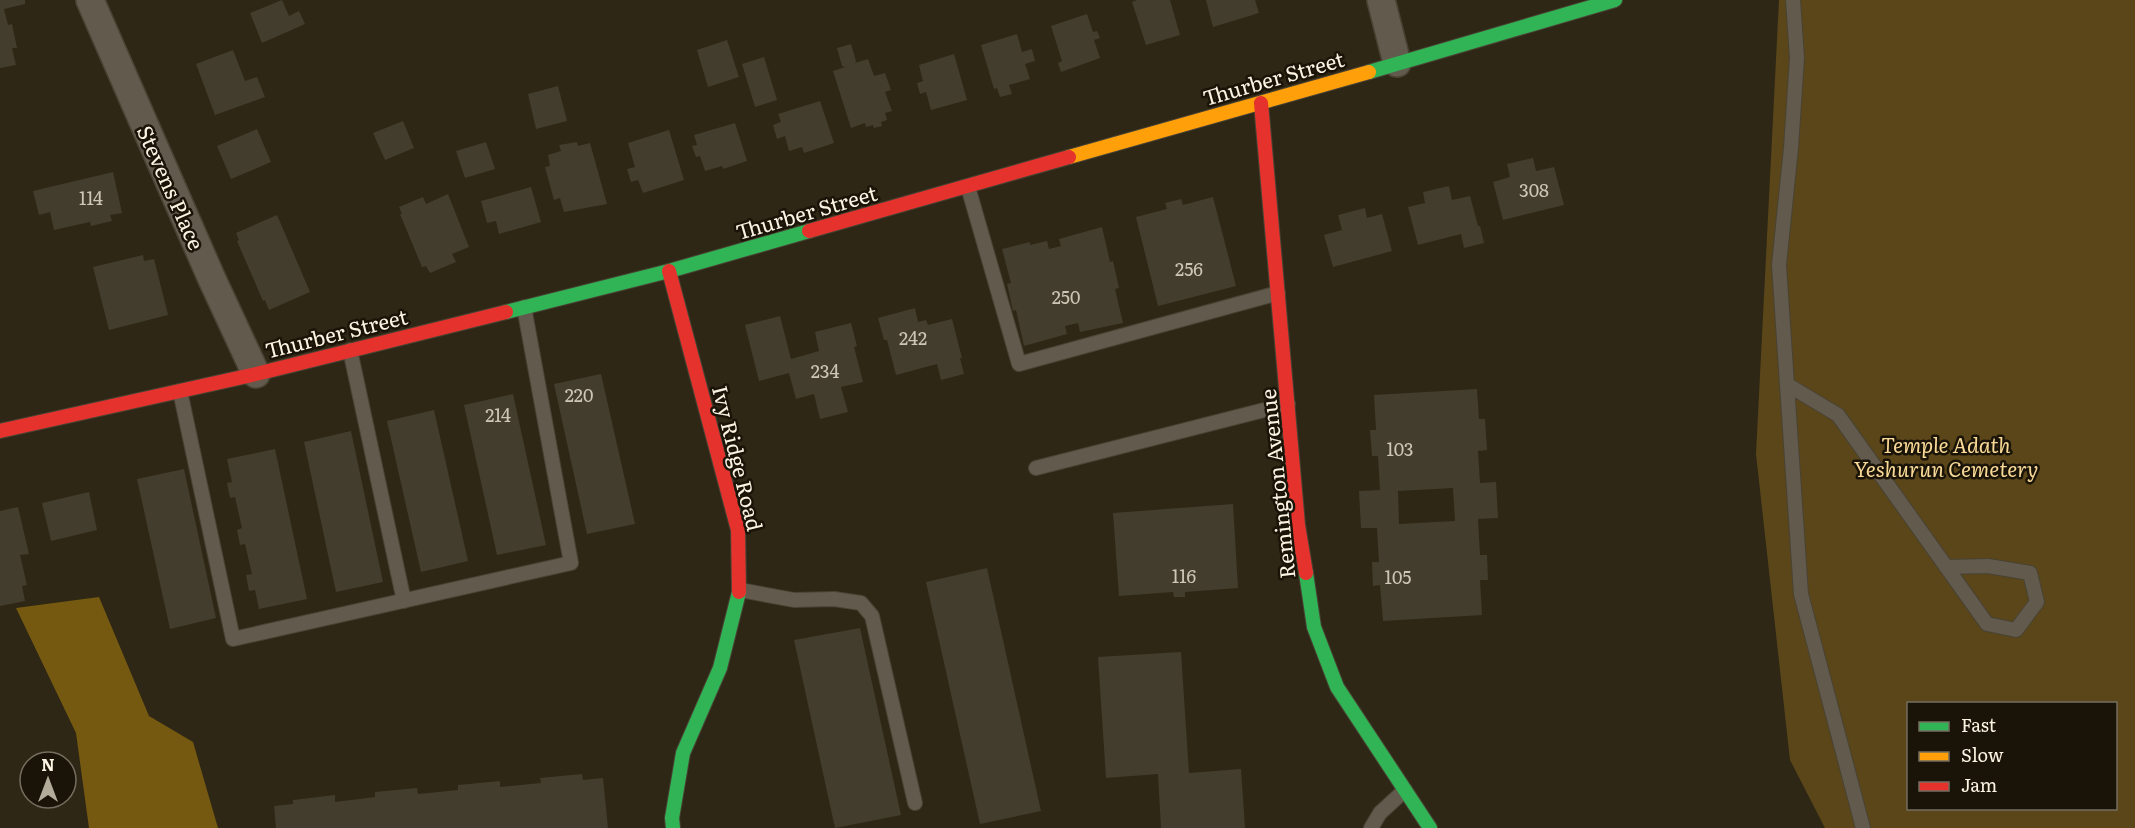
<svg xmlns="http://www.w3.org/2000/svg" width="2135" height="828" font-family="Literata,serif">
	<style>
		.green { fill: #5a4619; fill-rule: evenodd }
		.forest { fill: #755910 }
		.building { fill: #433d2e; fill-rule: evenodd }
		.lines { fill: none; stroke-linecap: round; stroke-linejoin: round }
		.lane-casing { stroke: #494334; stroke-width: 16 }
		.street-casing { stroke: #494334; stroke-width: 30 }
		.fast-casing { stroke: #494334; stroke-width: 16 }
		.slow-casing { stroke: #494334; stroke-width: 16 }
		.jam-casing { stroke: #494334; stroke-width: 16 }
		.lane { stroke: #615a4d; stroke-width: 14 }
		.street { stroke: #615a4d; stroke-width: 27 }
		.fast { stroke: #30b455; stroke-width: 14 }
		.slow { stroke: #ff9f0a; stroke-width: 14 }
		.jam { stroke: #e5322d; stroke-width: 14 }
		.labels { text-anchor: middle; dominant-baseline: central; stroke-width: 5; stroke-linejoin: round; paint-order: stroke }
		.number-label { font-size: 18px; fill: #cec6b5 }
		.street-label { font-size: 21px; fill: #fcf3e2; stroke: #1a1408 }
		.park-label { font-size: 21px; font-style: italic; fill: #f9d996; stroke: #1a1408 }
	</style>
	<rect width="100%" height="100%" fill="#2e2716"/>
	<!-- green -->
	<path class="green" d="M1779,0H2135V828H1825L1790,760L1756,454ZM1908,704H2116V808H1908Z"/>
	<!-- forest -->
	<path class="forest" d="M99,597L149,716L193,742L218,828H89L76,733L16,608Z"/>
	<!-- building -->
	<path class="building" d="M0,0H25V4L4,9L8,25L12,24L17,48H12L16,65L0,68Z
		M282,0L289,16L299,11L305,24L262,43L250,13Z
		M1137,0H1170L1180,35L1146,45L1132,2Z
		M1206,0H1255L1259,13L1213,27Z
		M1087,14L1093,32L1097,31L1100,38L1094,40L1100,58L1061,72L1058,63L1062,61L1051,26Z
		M1017,34L1022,52L1032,49L1035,61L1025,64L1030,79L1009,85L1012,94L1000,97L997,88L994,89L981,45Z
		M727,40L739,77L708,87L697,50Z
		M851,44L856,61L855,63L868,59L874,76L885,73L891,90L885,92L892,111L885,113L887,120L881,122L882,126L874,128L873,125L866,127L865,123L851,128L833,71L845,67L842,66L837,48Z
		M233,50L245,81L257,77L265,97L215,115L196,64Z
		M954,54L967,100L931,110L926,92L920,94L917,83L923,81L919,65Z
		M764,57L777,100L755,107L742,64Z
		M558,86L567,121L536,129L528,94Z
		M820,101L834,143L804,153L802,147L789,151L785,136L777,139L773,125L781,122L778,114Z
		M403,121L414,148L385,160L373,133Z
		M735,123L747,161L723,169L722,166L705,171L700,156L696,157L692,146L697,145L694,135Z
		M257,129L271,162L231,179L217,146Z
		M669,130L684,180L643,193L638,180L631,182L627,169L635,167L628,143Z
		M486,142L495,169L465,178L456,151Z
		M577,142L578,146L590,143L607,204L564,212L560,198L554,200L545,167L550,166L548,155L561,151L559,145Z
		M1533,158L1536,171L1554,167L1564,205L1503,220L1493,182L1510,177L1507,164Z
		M113,172L122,213L110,215L112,221L91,226L90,222L54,230L50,212L39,215L33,191Z
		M1449,186L1452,200L1470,196L1478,226H1480L1484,243L1464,248L1461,234L1418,245L1408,207L1425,203L1423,192Z
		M531,187L541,222L499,234L496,221L487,223L481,201Z
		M448,194L469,247L452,254L456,262L430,273L426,266L422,267L400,214H402L399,207L423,197L426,204Z
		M1213,197L1236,286L1158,306L1136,217L1167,209L1165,203L1181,199L1183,205Z
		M1365,208L1367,218L1382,214L1392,251L1333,267L1324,235L1342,230L1338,215Z
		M277,215L310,292L269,310L265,300L263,301L237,241L239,240L236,233Z
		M1102,227L1110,262L1113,261L1119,288L1115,289L1123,323L1080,332L1078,323L1065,326L1067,334L1024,346L1016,310L1013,311L1007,284L1011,283L1002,249L1030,242V245L1047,241L1049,249L1061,246L1059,239Z
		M143,255L144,261L154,259L168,315L109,330L93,267Z
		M915,308L918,322L926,320L928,325L952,319L962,358H960L964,374L941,380L937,364L896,375L887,340H884L878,318Z
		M780,316L791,359L819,351L815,332L851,323L857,346L854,347L863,382L841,387L848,412L820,419L814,394L796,399L789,373L759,381L745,325Z
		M601,374L635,524L587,534L554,384Z
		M1477,389L1479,419H1485L1487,450L1478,451L1480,483L1496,482L1498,518L1478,519L1480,555H1487L1488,580H1480L1482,615L1383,621L1380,585L1373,586L1372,562H1379L1377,528H1361L1359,491L1380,490L1378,456H1372L1370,430H1376L1374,395ZM1453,488L1455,521L1399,524L1398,491Z
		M513,394L546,545L497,555L464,405Z
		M434,410L468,561L421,572L387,421Z
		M351,431L383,582L336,592L304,442Z
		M275,449L307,599L259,609L255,590L249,591L246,575L252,574L245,544L240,545L237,530L242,528L235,497L230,498L227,483L232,482L227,459Z
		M184,469L216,618L170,629L137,479Z
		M89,492L97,530L51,541L42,503Z
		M1233,504L1238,588L1185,592V597H1174L1173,592L1119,596L1113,513Z
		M18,507L29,554L20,555L27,585L22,586L25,601L0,606V511Z
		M987,568L1041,811L980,824L926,582Z
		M860,628L901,815L835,828L794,640Z
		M1181,652L1189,773L1241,769L1245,828H1161L1158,774L1106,778L1098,657Z
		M582,774L583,780L603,778L608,828H276L274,806L293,804V800L335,795V802L375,797V792L417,788L418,794L458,790V785L500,781V787L541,783L540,778Z"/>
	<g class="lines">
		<!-- lane casing -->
		<g class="lane-casing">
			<path id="lane" d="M1793,0L1797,58L1791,148L1779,265L1801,594L1863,828
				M968,187L1019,364L1278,293
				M350,350L404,601
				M1788,385L1838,415L1987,624L2016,630L2037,602L2030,573L1988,566L1946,567
				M180,391L233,639L571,563L524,307
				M1036,468L1288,404
				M740,590L794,600L834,599L861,603L872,616L915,803
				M1371,828L1380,813L1405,790"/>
		</g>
		<!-- street casing -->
		<g class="street-casing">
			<path id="street" d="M90,0L211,277L256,374
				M1381,0L1397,63"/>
		</g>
		<!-- fast casing -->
		<g class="fast-casing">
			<path id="fast" d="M1369,72L1615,0
				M506,312L669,271L809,231
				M1306,573L1314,627L1337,687L1430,828
				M673,828L672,818L683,753L720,668L739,592"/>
		</g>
		<!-- slow casing -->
		<g class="slow-casing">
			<path id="slow" d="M1069,157L1369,72"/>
		</g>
		<!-- jam casing -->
		<g class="jam-casing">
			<path id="jam" d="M1261,103L1298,525L1306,573
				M809,231L1069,157
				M669,271L738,530L739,592
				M0,431L256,374L506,312"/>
		</g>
		<!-- lane -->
		<use href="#lane" class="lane"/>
		<!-- street -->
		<use href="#street" class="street"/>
		<!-- fast -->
		<use href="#fast" class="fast"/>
		<!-- slow -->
		<use href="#slow" class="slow"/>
		<!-- jam -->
		<use href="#jam" class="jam"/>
	</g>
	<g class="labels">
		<!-- number labels -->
		<g class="number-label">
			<text x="1534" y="189">308</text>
			<text x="91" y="197">114</text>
			<text x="1189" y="268">256</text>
			<text x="1066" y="296">250</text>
			<text x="913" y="337">242</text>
			<text x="825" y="370">234</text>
			<text x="579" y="394">220</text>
			<text x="498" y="414">214</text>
			<text x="1400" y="448">103</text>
			<text x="1184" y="575">116</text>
			<text x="1398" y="576">105</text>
		</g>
		<!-- street labels -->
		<g class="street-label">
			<text transform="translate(1273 77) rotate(-16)">Thurber Street</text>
			<text transform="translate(172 187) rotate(66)">Stevens Place</text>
			<text transform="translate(806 211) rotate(-16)">Thurber Street</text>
			<text transform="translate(336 332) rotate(-14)">Thurber Street</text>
			<text transform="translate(739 458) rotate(76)">Ivy Ridge Road</text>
			<text transform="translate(1276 484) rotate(-96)">Remington Avenue</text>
		</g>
		<!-- park labels -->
		<g class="park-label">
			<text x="1946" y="443">Temple Adath<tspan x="1946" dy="24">Yeshurun Cemetery</tspan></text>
		</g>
	</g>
	<!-- legend -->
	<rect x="1907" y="702" width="210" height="108" fill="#1a1408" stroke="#746d5f" stroke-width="1.5"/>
	<rect x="1919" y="722" width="30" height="9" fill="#30b455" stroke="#746d5f" stroke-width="1.5"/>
	<text x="1961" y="732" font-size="18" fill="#fcf3e2">Fast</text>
	<rect x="1919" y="752" width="30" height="9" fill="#ff9f0a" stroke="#746d5f" stroke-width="1.5"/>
	<text x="1961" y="762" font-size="18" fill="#fcf3e2">Slow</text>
	<rect x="1919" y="782" width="30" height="9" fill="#e5322d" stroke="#746d5f" stroke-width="1.5"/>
	<text x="1961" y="792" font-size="18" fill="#fcf3e2">Jam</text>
	<!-- north arrow -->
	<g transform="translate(48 780)"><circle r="28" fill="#1a1408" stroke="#746d5f" stroke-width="1.5"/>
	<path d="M0-4.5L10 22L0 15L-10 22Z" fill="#b4ac9b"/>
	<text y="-9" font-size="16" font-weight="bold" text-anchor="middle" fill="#fcf3e2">N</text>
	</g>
</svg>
